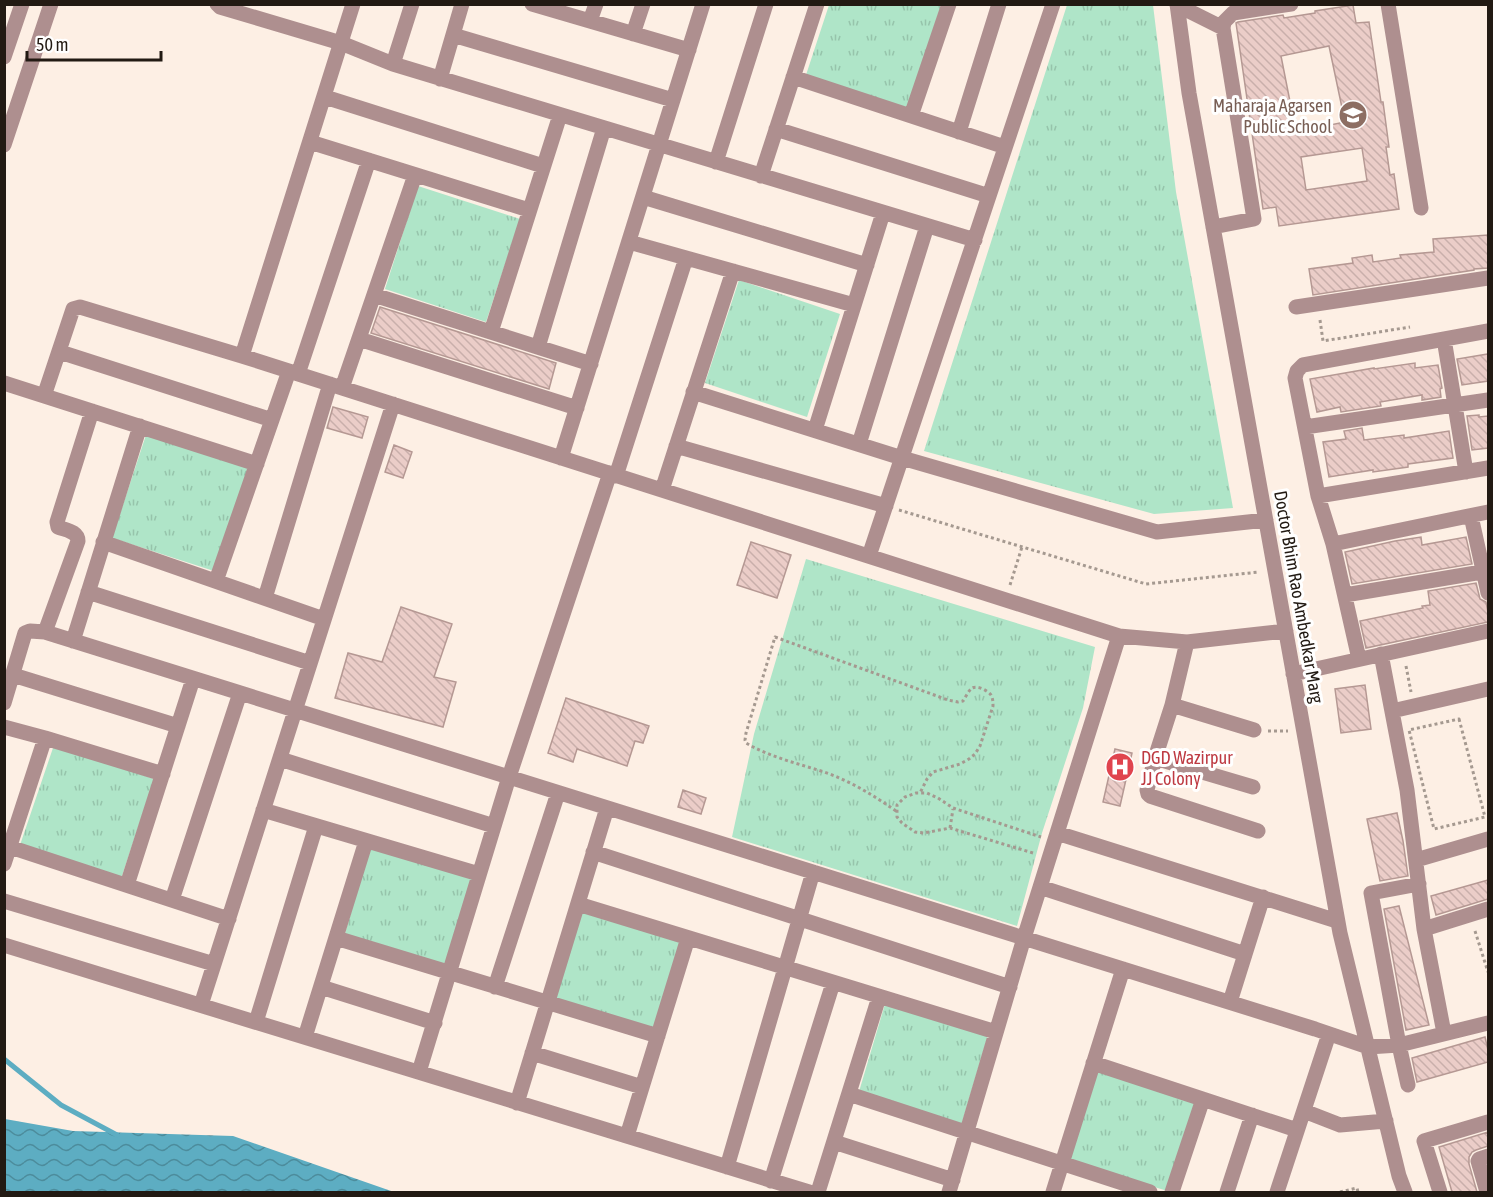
<svg xmlns="http://www.w3.org/2000/svg" width="1493" height="1197" font-family="'Asap Condensed',sans-serif">
	<style>
		.grass { fill: url(#grass-tufts) }
		.water { fill: url(#water-waves) }
		.lines { fill: none; stroke-linecap: round; stroke-linejoin: round }
		.stream { stroke: #5dadc2; stroke-width: 5 }
		.building { fill: url(#building-back-hatch); stroke: #b59893; stroke-width: 1.5; fill-rule: evenodd }
		.path { stroke: #a59990; stroke-width: 3; stroke-dasharray: 3 3; stroke-linecap: butt }
		.minor { stroke: #ae8f8f; stroke-width: 15 }
		.labels { text-anchor: middle; dominant-baseline: central; stroke-width: 6; stroke-linejoin: round; paint-order: stroke }
		.education-label { font-size: 18px; fill: #785e54; stroke: #fff; text-anchor: end }
		.street-label { font-size: 18px; fill: #221a13; stroke: #fff }
		.health-label { font-size: 18px; fill: #be3a42; stroke: #fff; text-anchor: start }
	</style>
	<defs>
		<pattern id="grass-tufts" width="24" height="20" patternUnits="userSpaceOnUse" patternTransform="scale(1.5)"><rect width="24" height="20" fill="#afe5c8"/><path d="M3 7l-1-3M5 7V3M7 7l1-3M15 17l-1-3M17 17v-4M19 17l1-3" fill="none" stroke="#96c4ab"/></pattern>
		<pattern id="water-waves" width="16" height="10" patternUnits="userSpaceOnUse" patternTransform="scale(1.5)"><rect width="16" height="10" fill="#5dadc2"/><path d="M0 5q4-4 8 0t8 0" fill="none" stroke="#4c8c9c"/></pattern>
		<pattern id="building-back-hatch" width="6" height="6" patternUnits="userSpaceOnUse" patternTransform="scale(1.5)"><rect width="6" height="6" fill="#ebcdc8"/><path d="M-1 5l2 2M0 0l6 6M5-1l2 2" fill="none" stroke="#c9afab"/></pattern>
	</defs>
	<rect width="100%" height="100%" fill="#fdefe4"/>
	<!-- grass -->
	<path class="grass" d="M938,4L941,5L908,108L806,75L829,5Z
		M1067,5H1153L1176,192L1233,508L1154,514L924,451Z
		M418,186L520,219L486,322L385,289Z
		M739,280L840,314L807,417L705,383Z
		M146,435L248,468L214,571L112,538Z
		M806,559L1095,647L1083,708L1042,833L1017,926L732,837L754,734Z
		M54,745L154,779L121,879L20,845Z
		M370,846L474,877L447,968L344,937Z
		M578,910L682,941L655,1032L551,1001Z
		M885,1004L988,1035L961,1126L858,1095Z
		M1094,1070L1198,1101L1171,1192L1067,1161Z"/>
	<!-- water -->
	<path class="water" d="M5,1119L73,1131L233,1136L394,1192H5Z"/>
	<g class="lines">
		<!-- stream -->
		<path class="stream" d="M4,1059L61,1105L117,1135"/>
	</g>
	<!-- building -->
	<path class="building" d="M1353,5L1356,23L1369,22L1381,102H1383L1389,147H1386L1390,175L1394,174L1399,209L1279,226L1276,207L1263,209L1236,23L1238,22L1283,15L1284,18L1315,13V11ZM1329,46L1345,122L1296,132L1281,56ZM1362,148L1367,181L1306,190L1301,157Z
		M1488,235V268L1474,269V270L1313,295L1309,269L1353,263L1352,258L1372,255L1373,262L1401,258L1400,255L1434,252L1433,239Z
		M380,307L556,363L549,389L371,333Z
		M1488,354V381L1462,385L1457,359Z
		M1415,363V368L1438,365L1442,388L1440,389L1441,397L1422,400V395L1380,402L1381,406L1341,412L1340,407L1317,412L1310,379L1374,368V369Z
		M333,407L368,417L362,438L327,428Z
		M1479,415V417L1488,416V448L1472,450L1467,416Z
		M1362,428L1364,440L1404,435V438L1449,431L1453,458L1408,464V467L1373,472V470L1329,477L1323,442L1346,439L1344,431Z
		M394,445L412,452L403,478L385,472Z
		M1421,537L1422,545L1466,537L1472,564L1352,584L1345,552L1395,541Z
		M751,542L791,555L777,598L737,585Z
		M1476,583L1480,599L1486,602L1488,612V622L1366,648L1360,621L1423,608L1422,606L1430,605L1428,591Z
		M401,607L452,624L434,677L456,682L443,727L335,698L348,653L382,662Z
		M1365,685L1371,729L1341,733L1335,689Z
		M566,698L649,726L643,743L635,741L627,766L577,749L573,762L548,753Z
		M1115,749L1132,753L1120,806L1103,802Z
		M683,790L706,798L701,814L678,807Z
		M1397,813L1403,841L1408,876L1380,881L1367,819Z
		M1488,880V899L1436,915L1431,896Z
		M1399,906L1429,1025L1406,1030L1384,909Z
		M1485,1037L1488,1050V1062L1417,1082L1412,1058Z
		M1488,1132V1146L1476,1150L1472,1152L1469,1157V1164L1477,1192H1452L1439,1147Z"/>
	<g class="lines">
		<!-- path -->
		<path class="path" d="M1320,320L1323,341L1410,327
			M899,510L1146,584L1259,572
			M1010,585L1022,547
			M1406,666L1411,692
			M1459,719L1485,817L1434,829L1409,730Z
			M1268,731H1288
			M896,811C873,795 849,780 821,771C796,763 770,757 746,743L745,740L746,733L775,637L948,700L958,702L963,701C965,698 969,690 972,688C978,685 988,691 991,695C993,699 993,702 993,706L980,746L975,754L969,759L960,764L933,772L927,779L920,793
			M950,828L953,809
			M1033,853L950,828L924,833L915,832L902,823L897,817V805L905,797L916,793H927L938,798L953,808L1041,837
			M1475,931L1488,972
			M1340,1192L1357,1188L1358,1192"/>
		<!-- minor -->
		<path class="minor" d="M217,4L220,7L341,43L393,64L975,240
			M532,4L689,50
			M1177,4L1189,93L1340,933L1399,1176L1405,1192
			M1388,4L1421,208
			M1177,5L1223,28
			M590,21L596,4
			M633,34L643,4
			M453,35L673,100
			M4,57L22,4
			M393,64L412,4
			M793,77L1005,147
			M440,79L462,4
			M325,97L543,166
			M911,116L949,4
			M776,129L989,196
			M959,132L999,4
			M310,142L529,210
			M4,145L51,4
			M716,162L766,4
			M761,176L817,4
			M643,197L867,265
			M1213,227L1254,219L1223,28L1224,22L1233,13L1291,4
			M629,242L854,305
			M374,295L591,364
			M1296,307L1488,278
			M491,332L560,115
			M359,339L577,408
			M1444,339L1466,472
			M538,347L604,128
			M60,352L272,420
			M242,356L353,4
			M298,374L369,160
			M4,383L257,464
			M342,388L415,175
			M693,392L902,458L1157,532L1266,520
			M44,396L73,309L80,307L242,356L1119,636L1187,642L1286,631
			M1305,427L1488,400
			M815,430L883,213
			M859,444L927,226
			M676,446L886,506
			M561,458L703,4
			M616,476L686,258
			M662,490L733,271
			M1318,496L1488,468
			M1471,516L1488,593
			M103,542L324,619
			M1333,544L1488,512
			M869,556L1053,4
			M216,581L289,371
			M88,592L310,663
			M1345,595L1488,571
			M265,598L330,384
			M45,632L78,541C78,531 65,530 58,527L57,522L92,411
			M73,641L140,426
			M1187,642L1172,705L1155,758L1147,790L1148,794L1150,796L1258,831
			M1381,654L1407,790L1424,929L1444,1033
			M1359,659L1333,544L1318,496L1295,378L1297,371L1303,365L1488,331
			M1293,674L1488,631
			M13,675L178,726
			M4,703L25,633L30,631L45,632L1315,1029L1368,1047L1399,1045L1488,1023
			M1172,705L1254,730
			M1392,711L1488,689
			M4,727L45,738L163,774
			M1155,758L1253,787
			M280,759L494,826
			M263,810L479,874
			M1057,833L1337,921
			M10,847L229,919
			M593,852L1010,987
			M1416,860L1488,839
			M4,864L45,738
			M127,885L193,679
			M1040,887L1245,954
			M172,900L240,693
			M4,901L214,964
			M578,904L996,1032
			M1424,929L1488,909
			M336,938L658,1036
			M4,945L809,1192
			M321,987L435,1023
			M495,987L558,793
			M1230,1002L1263,897
			M201,1005L393,404
			M256,1022L316,826
			M305,1037L366,841
			M532,1053L642,1087
			M1093,1063L1297,1130
			M419,1072L509,777L610,473
			M1408,1085L1399,1045L1371,893L1419,884
			M849,1094L1150,1192
			M517,1103L607,808
			M1304,1111L1340,1125L1386,1121
			M627,1136L688,938
			M834,1142L953,1180
			M727,1167L813,872
			M771,1181L833,983
			M818,1192L879,997
			M949,1192L1024,938L1119,636
			M1053,1192L1123,969
			M1172,1192L1203,1099
			M1227,1192L1252,1115
			M1277,1192L1329,1034
			M1440,1192L1424,1141L1488,1122
			M1487,1192L1478,1161L1479,1159L1488,1156"/>
	</g>
	<!-- icons -->
	<defs>
		<g id="school-disc" transform="scale(1.5)"><circle r="9.5" fill="#8d6e63" stroke="#fff"/><path d="M0-5L7-2L0 1L-7-2ZM-4 1L0 2.5L4 1V4Q0 6-4 4Z" fill="#fff"/></g>
		<g id="hospital-disc" transform="scale(1.5)"><circle r="9.5" fill="#e0444e" stroke="#fff"/><path d="M-5-5h3v3.5h4V-5h3V5h-3V1.5h-4V5h-3Z" fill="#fff"/></g>
	</defs>
	<g fill-rule="evenodd">
		<use href="#school-disc" x="1353" y="115"/>
		<use href="#hospital-disc" x="1120" y="767"/>
	</g>
	<g class="labels">
		<!-- education labels -->
		<g class="education-label">
			<text x="1332" y="105">Maharaja Agarsen<tspan x="1332" dy="21">Public School</tspan></text>
		</g>
		<!-- street labels -->
		<g class="street-label">
			<text transform="translate(1299 597) rotate(80)">Doctor Bhim Rao Ambedkar Marg</text>
		</g>
		<!-- health labels -->
		<g class="health-label">
			<text x="1141" y="757">DGD Wazirpur<tspan x="1141" dy="21">JJ Colony</tspan></text>
		</g>
	</g>
	<!-- border -->
	<rect width="1493" height="1197" fill="none" stroke="#221a13" stroke-width="12"/>
	<!-- scale -->
	<path d="M27 51v9h134v-9" fill="none" stroke="#221a13" stroke-width="3"/>
	<text x="36" y="51" font-size="18" fill="#221a13" stroke="#ffffff" stroke-width="4.5" paint-order="stroke">50 m</text>
</svg>
